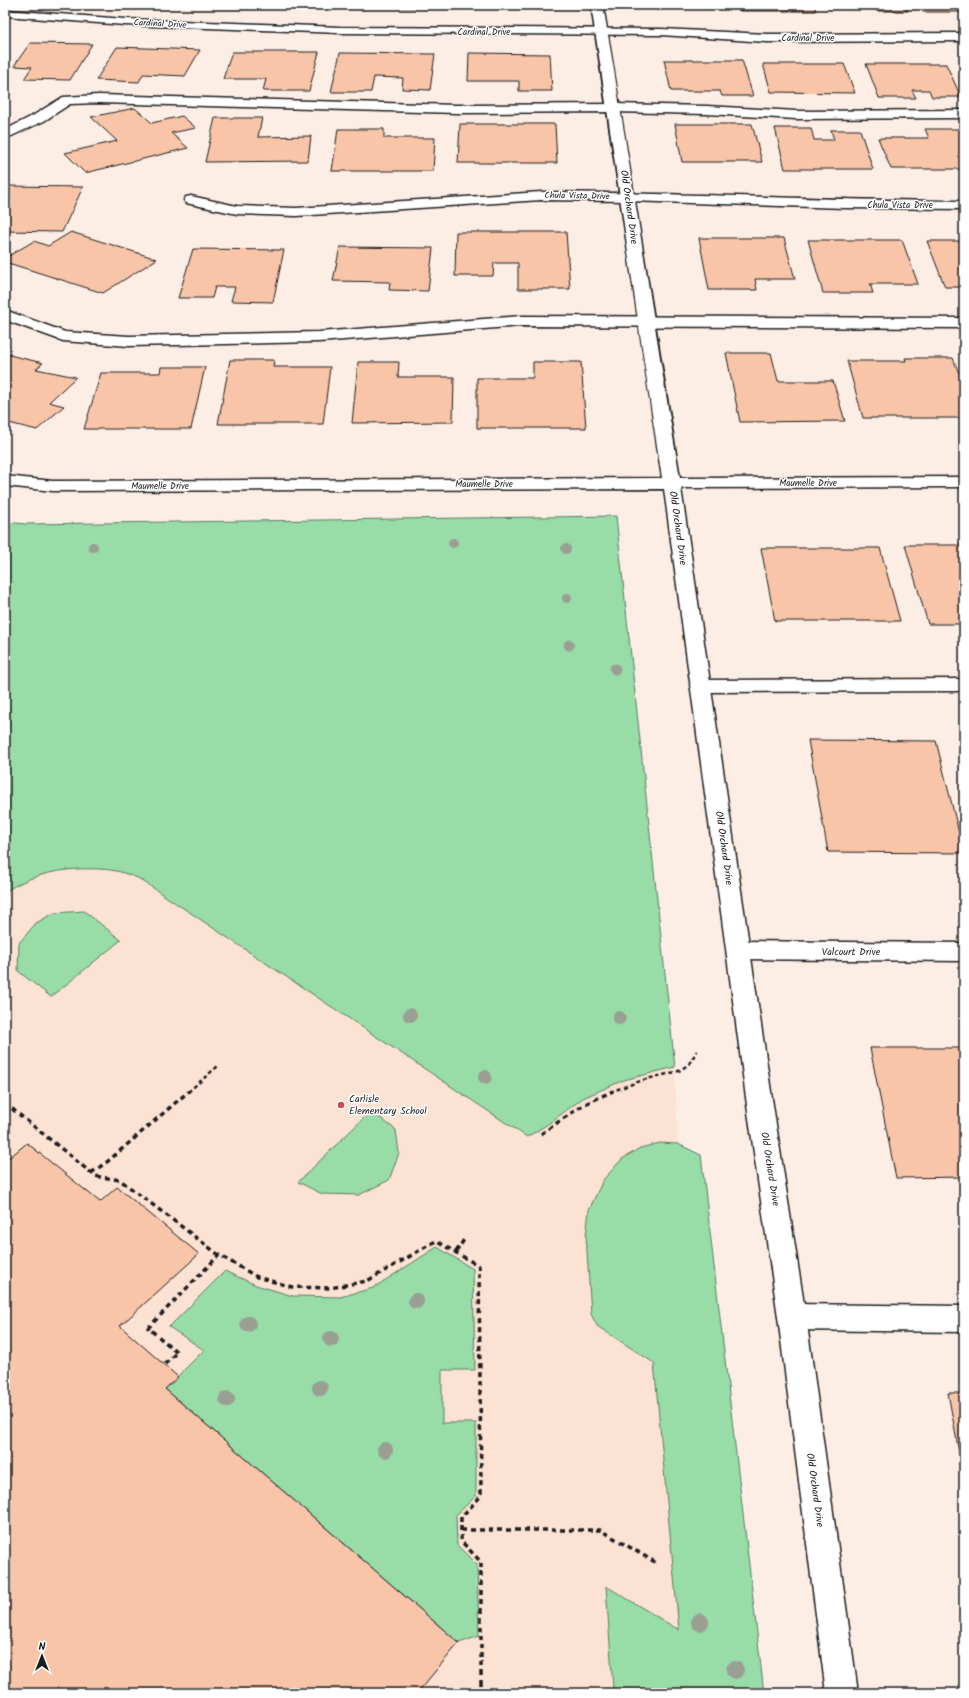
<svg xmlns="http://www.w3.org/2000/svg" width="969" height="1698" font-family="Kalam,sans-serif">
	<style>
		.built { fill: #fce2d3 }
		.green { fill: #98dca8; stroke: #5a7c62 }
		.building { fill: #f8c5a9; stroke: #1c1c1c }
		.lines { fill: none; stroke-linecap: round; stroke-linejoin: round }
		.lane-casing { stroke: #1c1c1c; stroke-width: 3 }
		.street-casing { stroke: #1c1c1c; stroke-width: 3 }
		.secondary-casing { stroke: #1c1c1c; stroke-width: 3 }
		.path-far1 { stroke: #1c1c1c; stroke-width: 2.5; stroke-dasharray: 4 3; stroke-linecap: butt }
		.path { stroke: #1c1c1c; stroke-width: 3.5; stroke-dasharray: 5 4; stroke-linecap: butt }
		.lane { fill: #fff; fill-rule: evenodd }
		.street { fill: #fff; fill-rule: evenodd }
		.secondary { fill: #fff; fill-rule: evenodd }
		.tree { fill: #999f91 }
		.poi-dot { fill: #d1495b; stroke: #fff; stroke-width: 1.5 }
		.labels { text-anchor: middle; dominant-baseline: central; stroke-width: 3; stroke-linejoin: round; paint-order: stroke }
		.far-street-label { font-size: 9px; fill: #1c1c1c; stroke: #fff }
		.street-label { font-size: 10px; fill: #1c1c1c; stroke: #fff }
		.poi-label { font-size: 10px; fill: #1c1c1c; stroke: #fff; text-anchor: start }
	</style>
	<rect width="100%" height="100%" fill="#fdeee5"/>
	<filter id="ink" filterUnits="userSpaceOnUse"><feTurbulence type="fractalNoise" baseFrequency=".025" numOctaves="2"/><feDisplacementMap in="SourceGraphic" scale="8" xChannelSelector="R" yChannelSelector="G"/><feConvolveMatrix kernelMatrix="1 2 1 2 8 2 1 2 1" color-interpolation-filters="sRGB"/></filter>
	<g filter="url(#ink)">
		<!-- built -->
		<path class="built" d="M616,516L675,1067L678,1144L735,1693H5V522L26,524Z"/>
		<!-- green -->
		<path class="green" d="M616,516L675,1067L624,1080L583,1098L548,1124L527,1137L138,878C129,875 120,871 111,870C76,866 35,871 5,892V522L26,524Z
			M84,911L121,940L51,997L18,971L19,943L36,923L54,913Z
			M371,1111L396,1130L399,1153L389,1180L359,1195L322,1194L298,1182Z
			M660,1143L678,1144L701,1155L764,1693H619L613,1689L606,1586L679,1630L654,1363L597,1326L591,1314L586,1236L589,1210L603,1180L622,1159L640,1148Z
			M437,1247L473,1269L475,1370H442V1423H476V1496L456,1515L457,1545L477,1565L479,1636L459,1643L165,1389L204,1350L169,1327L225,1271L256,1285L293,1296L340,1297L373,1288Z"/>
		<!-- building -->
		<path class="building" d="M377,5H453V8L376,7Z
			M469,5H545V8H469Z
			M646,5H720L721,7L646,6Z
			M738,5H814L816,11H740Z
			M844,5H905L908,11H876L874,7H844Z
			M920,5H964V12H923Z
			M30,43L92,44L70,80L24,79L32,67L14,66Z
			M117,47L200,50L185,76L143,74L139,82L96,80Z
			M232,52H319L309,91H263L266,79H223Z
			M340,53L435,54L430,90L402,89L403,78L374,77L371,92H331Z
			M469,53L550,54L552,91H519V81H468Z
			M664,60H742L753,96H722L720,91H671Z
			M763,64H844L855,93L771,92Z
			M866,64H946L961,97H932L929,90H912L916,98H879Z
			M135,108L152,123L182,116L196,128L171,133L188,148L85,173L65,153L117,141L91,117Z
			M215,118H262L258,137L311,136L308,161L205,162Z
			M460,124H555L557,163H458Z
			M675,124H752L762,162H682Z
			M775,128H811L814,140H834L831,130H860L873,169H785Z
			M338,129H384V138H435L433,171H332Z
			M925,129H960L964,136V169H891L878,138H929Z
			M5,186L83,187L62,232L5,231Z
			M71,232L157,259L103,293L5,262V258L34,241L48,246Z
			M456,232H566L570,289H518V263H494L493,276H455Z
			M699,238H784L795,279H755L757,290H709Z
			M808,240H902L918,284H870L873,293H823Z
			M927,241H964V287H945Z
			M340,247L433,248L428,291L389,290L390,282L333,281Z
			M193,249L284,250L273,302L231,301L235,287H215L212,298H178Z
			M726,353H771L778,381H833L845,421L740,422Z
			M5,354L43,363L36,369L76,377L49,402L64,406L37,430L5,422Z
			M905,358H953L964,386V418H863L847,361H906Z
			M230,360H274L273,367H330L323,424H218Z
			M358,362H399L398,377H454L453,422L352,423Z
			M533,362H581L586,428H477V378H533Z
			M161,367H205L191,429H84L101,373H160Z
			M905,545H964V624H928Z
			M761,548H880L900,621H775Z
			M808,740L936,741L964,853L828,852Z
			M870,1048H964V1177L896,1178Z
			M27,1143L100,1202L117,1187L199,1254L120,1326L178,1377L165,1389L459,1643L417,1693H5V1161Z
			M948,1393H964V1480Z"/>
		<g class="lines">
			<!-- lane casing -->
			<g class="lane-casing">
				<path id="lane" d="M99,95L457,105L614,104L707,106L796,111L964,110V118L796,119L707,114L614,112L457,113L99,103L70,104L44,121L5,139V130L34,115L63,97Z
					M5,310L65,332L129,336L319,332L521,316L964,318V328L521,326L319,342L129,346L63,341L5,320Z
					M964,679V691L700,692L693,691L690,686L693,681L700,680Z
					M792,1304L964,1306V1332L792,1330L782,1326L778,1317L782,1308Z"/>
			</g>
			<!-- street casing -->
			<g class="street-casing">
				<path id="street" d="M5,10L125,19L340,27L661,29L767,34L964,33V41L767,42L661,35L340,33L125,25L5,16Z
					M541,192C682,193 823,200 964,201V209L846,208L628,201L541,200L296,216L237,214L186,203L184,200L186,197L191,196L237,206L296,208Z
					M739,941L964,943V961L739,959L731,956L727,950L731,944Z"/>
			</g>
			<!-- secondary casing -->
			<g class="secondary-casing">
				<path id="secondary" d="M591,5H603C630,162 653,321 680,478L964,477V487L681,488L773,1105L806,1317L858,1693H826L778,1317L747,1105L664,489L53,491L5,486V476L53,481L662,478C637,321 616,163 591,5Z"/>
			</g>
			<!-- path-far1 -->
			<path class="path-far1" d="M188,1092L218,1066
				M610,1092L643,1080L679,1071L689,1064L697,1051"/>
			<!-- path -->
			<path class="path" d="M5,1103L95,1176L120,1180L219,1255L257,1277L292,1287L330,1288L367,1281L436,1241L479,1266L481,1496L461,1517V1541L481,1562V1693
				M541,1134L583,1105L613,1091
				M91,1173L107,1162L189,1091
				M456,1252L465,1238
				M165,1364L177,1352L148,1328L219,1255
				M461,1530H600L655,1562"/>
			<!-- lane -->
			<use href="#lane" class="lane"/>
			<!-- street -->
			<use href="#street" class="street"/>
			<!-- secondary -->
			<use href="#secondary" class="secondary"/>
		</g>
		<!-- trees -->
		<g class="tree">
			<circle cx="453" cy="543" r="5"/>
			<circle cx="93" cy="547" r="5"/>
			<circle cx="566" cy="549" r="5"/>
			<circle cx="567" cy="598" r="5"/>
			<circle cx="569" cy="645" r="5.5"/>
			<circle cx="615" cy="669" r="5.5"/>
			<circle cx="410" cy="1015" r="7"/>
			<circle cx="619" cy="1018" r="7"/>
			<circle cx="485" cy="1077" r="7"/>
			<circle cx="416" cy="1301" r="8"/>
			<circle cx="248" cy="1324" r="8"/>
			<circle cx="331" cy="1339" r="8"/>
			<circle cx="320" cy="1388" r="8"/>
			<circle cx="227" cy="1399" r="8"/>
			<circle cx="385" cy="1450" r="8"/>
			<circle cx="700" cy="1622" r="9"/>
			<circle cx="735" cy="1670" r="9"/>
		</g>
	</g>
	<!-- markers -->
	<circle class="poi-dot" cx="341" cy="1105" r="4"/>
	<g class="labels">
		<!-- far-street labels -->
		<g class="far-street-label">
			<text transform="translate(160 24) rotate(3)">Cardinal Drive</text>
			<text x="484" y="32">Cardinal Drive</text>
			<text x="808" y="38">Cardinal Drive</text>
			<text transform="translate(577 196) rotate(1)">Chula Vista Drive</text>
			<text x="900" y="205">Chula Vista Drive</text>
			<text x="808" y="483">Maumelle Drive</text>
			<text x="484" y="484">Maumelle Drive</text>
			<text x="160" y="486">Maumelle Drive</text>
		</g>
		<!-- street labels -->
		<g class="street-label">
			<text transform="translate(629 207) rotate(82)">Old Orchard Drive</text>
			<text transform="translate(678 528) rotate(82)">Old Orchard Drive</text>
			<text transform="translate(724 848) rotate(82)">Old Orchard Drive</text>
			<text x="851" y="952">Valcourt Drive</text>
			<text transform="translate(770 1169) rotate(81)">Old Orchard Drive</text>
			<text transform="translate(815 1490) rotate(82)">Old Orchard Drive</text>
		</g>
		<!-- poi labels -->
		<g class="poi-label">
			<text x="349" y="1099">Carlisle<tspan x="349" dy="12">Elementary School</tspan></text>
		</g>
	</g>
	<!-- margin -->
	<rect width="969" height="1698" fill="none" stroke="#fff" stroke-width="20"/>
	<rect x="10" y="10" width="949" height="1678" fill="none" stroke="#1c1c1c" stroke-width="1.5" filter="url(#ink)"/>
	<!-- north arrow -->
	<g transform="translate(42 1656)" stroke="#ffffff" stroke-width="3" paint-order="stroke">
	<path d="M0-3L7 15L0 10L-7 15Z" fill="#1c1c1c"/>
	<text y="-6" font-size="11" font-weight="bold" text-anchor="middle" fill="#1c1c1c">N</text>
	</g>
</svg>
